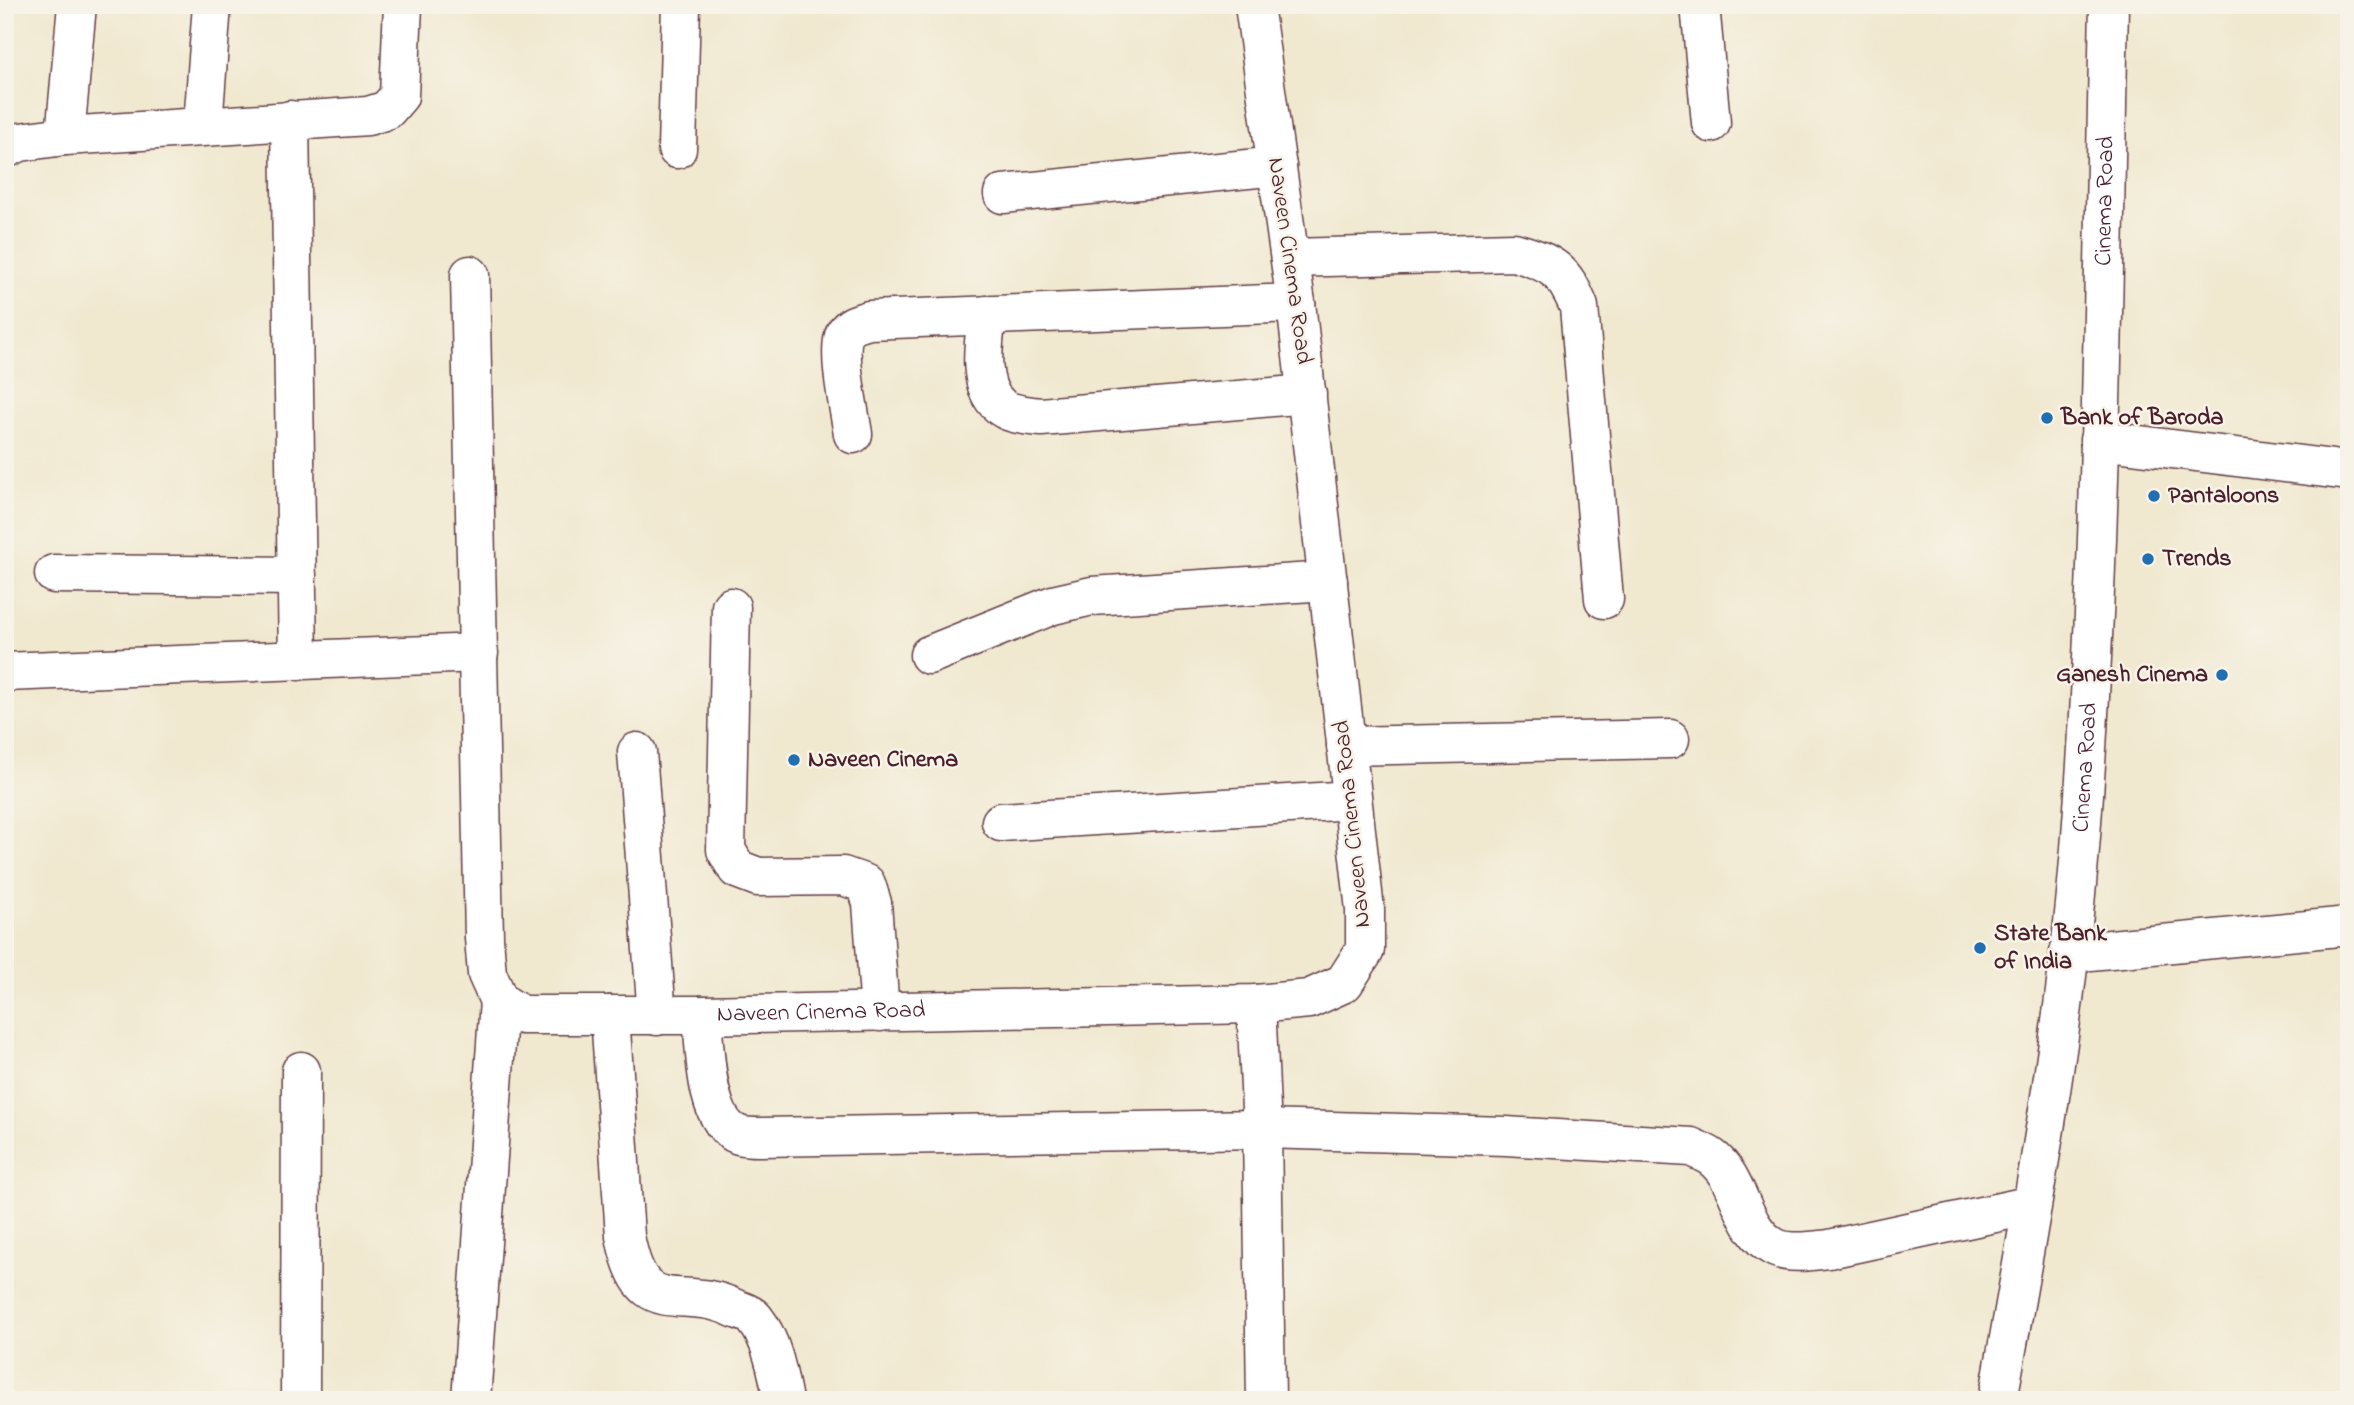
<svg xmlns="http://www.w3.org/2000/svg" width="2354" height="1405" font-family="'Indie Flower',sans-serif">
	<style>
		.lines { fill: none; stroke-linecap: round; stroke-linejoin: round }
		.minor-casing { stroke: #633d44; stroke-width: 41 }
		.minor { stroke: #fff; stroke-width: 38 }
		.poi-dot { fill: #1f6fb2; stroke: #f7f3e8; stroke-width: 2.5 }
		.labels { text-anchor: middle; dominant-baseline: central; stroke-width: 5; stroke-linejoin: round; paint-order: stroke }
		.street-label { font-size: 24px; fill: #4a1f2b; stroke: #f7f3e8 }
		.poi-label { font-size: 24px; font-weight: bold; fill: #4a1f2b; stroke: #f7f3e8; text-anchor: start }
	</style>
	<rect width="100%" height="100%" fill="#f7f3e8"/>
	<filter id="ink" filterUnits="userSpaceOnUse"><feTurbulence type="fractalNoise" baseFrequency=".0143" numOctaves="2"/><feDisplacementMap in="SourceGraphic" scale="14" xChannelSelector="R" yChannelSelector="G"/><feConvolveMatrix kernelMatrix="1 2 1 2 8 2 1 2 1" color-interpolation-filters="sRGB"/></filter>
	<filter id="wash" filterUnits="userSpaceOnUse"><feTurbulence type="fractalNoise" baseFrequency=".00686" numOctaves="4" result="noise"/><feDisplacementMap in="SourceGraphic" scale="28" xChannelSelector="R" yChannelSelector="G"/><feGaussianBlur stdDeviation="1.57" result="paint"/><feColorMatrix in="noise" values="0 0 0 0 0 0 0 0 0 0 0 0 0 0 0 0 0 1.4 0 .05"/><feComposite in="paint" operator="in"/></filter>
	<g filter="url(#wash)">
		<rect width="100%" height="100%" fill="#f0e8cf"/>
	</g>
	<g filter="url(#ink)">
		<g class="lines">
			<!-- minor casing -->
			<g class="minor-casing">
				<g id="minor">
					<path d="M1700,5L1711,123"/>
					<path d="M290,120L298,661"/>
					<path d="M203,125L212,5"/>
					<path d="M65,136L77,5"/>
					<path d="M5,149L20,142L65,136L368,116L387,110L399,96L403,5"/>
					<path d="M677,149L681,5"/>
					<path d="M1003,194L1277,166"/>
					<path d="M1290,258L1514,252C1553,263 1564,270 1579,307L1604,599"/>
					<path id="s1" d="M470,275L484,938L487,974L499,1001L521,1015H702L1256,1004L1309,999L1344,983L1365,950V910L1296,303L1254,5"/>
					<path d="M987,315C984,341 976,385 999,405C1009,415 1027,415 1041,417L1307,394"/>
					<path d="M853,434C850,414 836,350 845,333C851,324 859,323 869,320L1296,303"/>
					<path d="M2099,440L2349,471"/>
					<path d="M54,574L297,576"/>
					<path d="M731,607L726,850L737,869L758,877L843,876L866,884L872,903L880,1012"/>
					<path d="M929,655L1053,605L1092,596L1328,581"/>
					<path d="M5,672L479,653"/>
					<path d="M1346,746L1670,739"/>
					<path d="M637,752L657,1016"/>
					<path d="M1001,822L1352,800"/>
					<path d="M2069,953L2349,926"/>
					<path d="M1256,1004L1262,1129L1266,1400"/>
					<path d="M610,1015L625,1236C642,1326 680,1281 736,1309C742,1311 751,1314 755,1319C772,1340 778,1374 783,1400"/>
					<path d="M702,1015C705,1046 704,1123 739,1135C745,1137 754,1137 760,1137L1262,1129L1506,1136L1691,1147C1697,1150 1705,1153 1711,1157C1741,1178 1740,1229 1774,1247C1789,1255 1812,1251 1829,1249L2032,1205"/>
					<path d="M300,1400L301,1071"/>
					<path d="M471,1400L499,1001"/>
					<path id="s2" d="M1998,1400C2031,1213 2067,1025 2081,836C2102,560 2103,282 2109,5"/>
				</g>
			</g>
			<!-- minor -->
			<use href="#minor" class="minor"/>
		</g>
	</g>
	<!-- markers -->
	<g class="poi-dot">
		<circle cx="2047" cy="418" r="7"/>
		<circle cx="2154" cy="496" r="7"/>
		<circle cx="2148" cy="559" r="7"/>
		<circle cx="2222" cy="675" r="7"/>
		<circle cx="794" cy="760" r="7"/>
		<circle cx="1980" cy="948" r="7"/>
	</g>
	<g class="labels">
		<!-- street labels -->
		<g class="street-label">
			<text stroke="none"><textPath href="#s2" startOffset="1206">Cinema Road</textPath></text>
			<text transform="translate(1289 261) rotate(82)">Naveen Cinema Road</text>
			<text stroke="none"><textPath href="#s2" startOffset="639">Cinema Road</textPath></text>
			<text transform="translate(1353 824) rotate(-96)">Naveen Cinema Road</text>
			<text stroke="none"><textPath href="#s1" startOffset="1055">Naveen Cinema Road</textPath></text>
		</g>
		<!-- poi labels -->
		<g class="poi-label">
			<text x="2061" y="418">Bank of Baroda</text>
			<text x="2168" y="496">Pantaloons</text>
			<text x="2162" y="559">Trends</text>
			<text x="2208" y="675" text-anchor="end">Ganesh Cinema</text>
			<text x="808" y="760">Naveen Cinema</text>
			<text x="1994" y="934">State Bank<tspan x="1994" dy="28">of India</tspan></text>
		</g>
	</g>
	<!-- margin -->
	<rect width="2354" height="1405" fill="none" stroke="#f7f3e8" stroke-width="28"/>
</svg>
